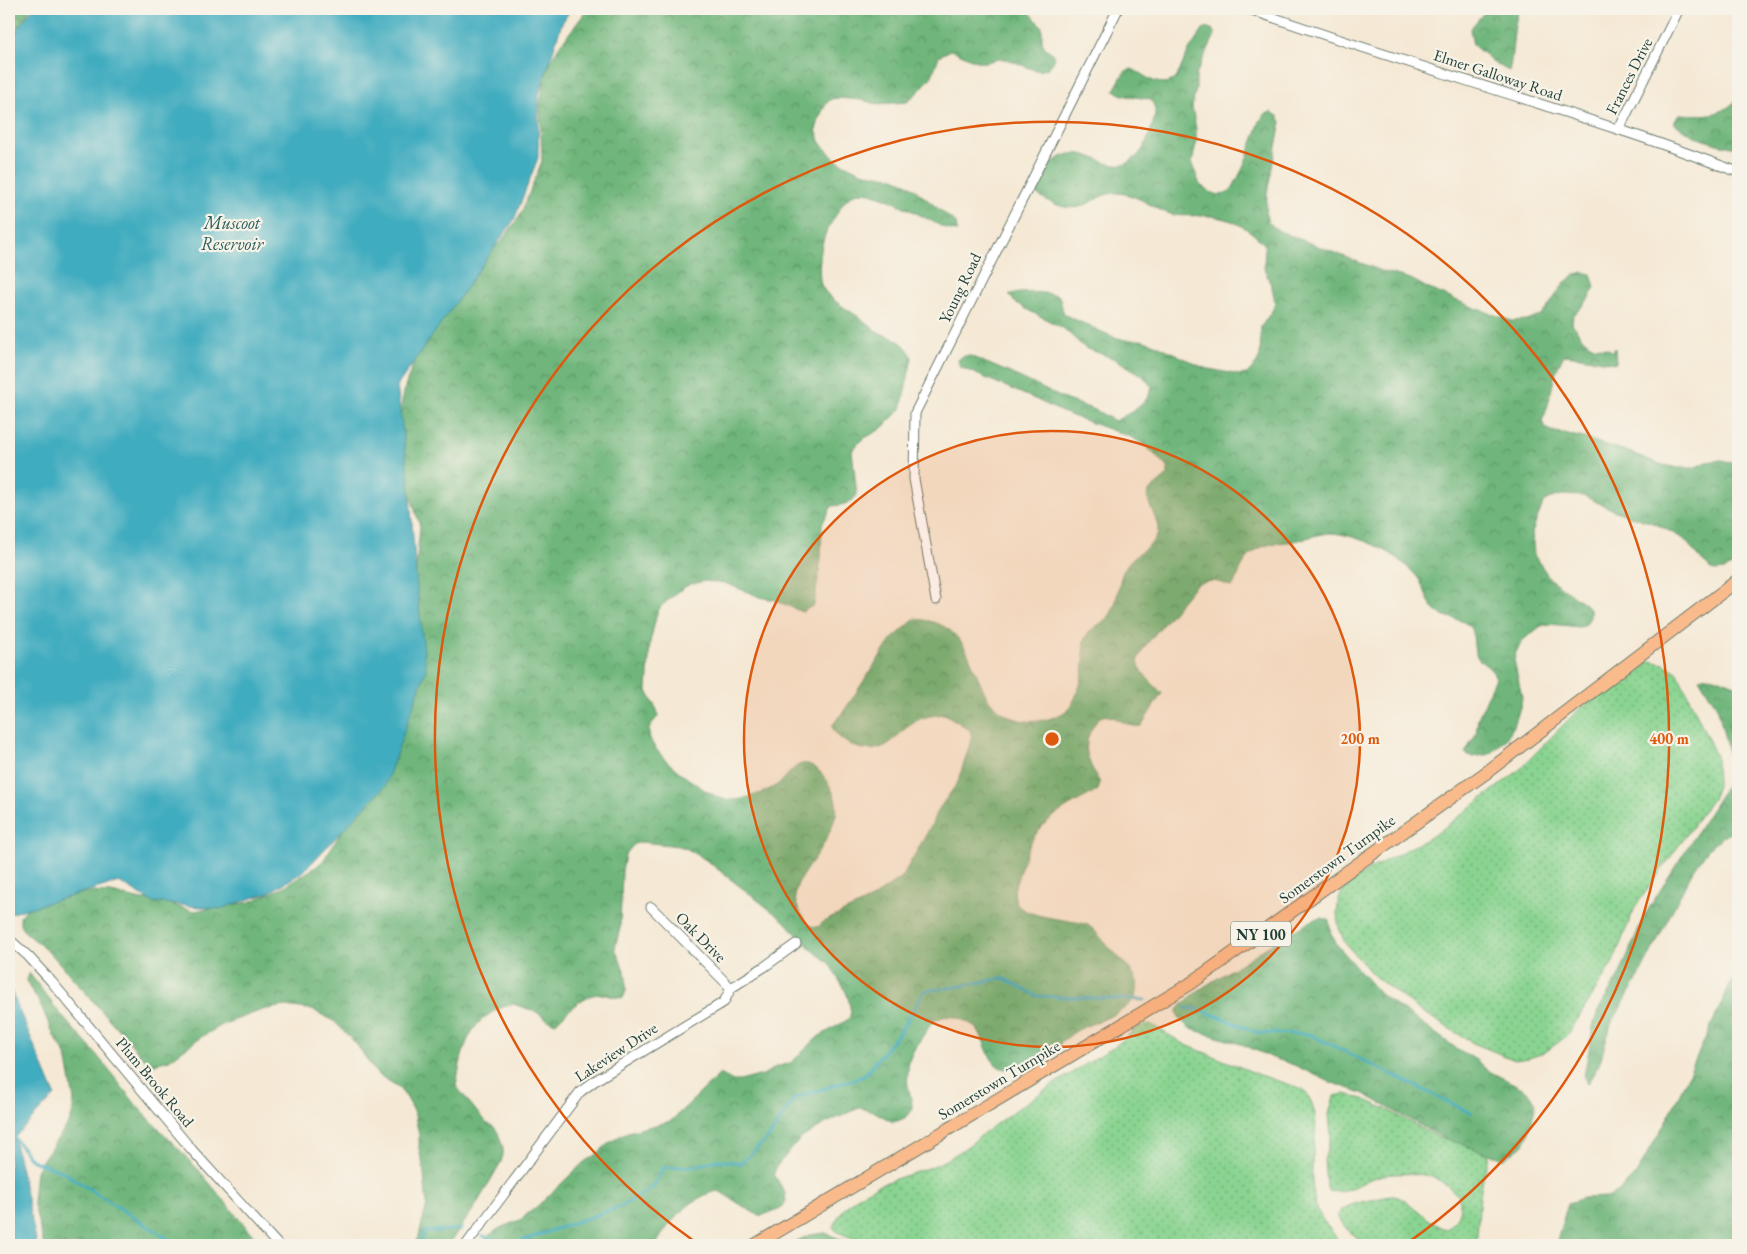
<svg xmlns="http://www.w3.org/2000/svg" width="1747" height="1254" font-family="'EB Garamond',serif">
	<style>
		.grass { fill: url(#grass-dots); stroke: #548862 }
		.forest { fill: url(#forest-crowns); stroke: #477a58 }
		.water { fill: #40acbf; stroke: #30747a }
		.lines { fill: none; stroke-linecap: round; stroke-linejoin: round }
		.stream { stroke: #40acbf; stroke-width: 3 }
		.street-casing { stroke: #6a796c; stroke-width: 11 }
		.primary-casing { stroke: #6a796c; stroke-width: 14 }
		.street { stroke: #fff; stroke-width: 9 }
		.primary { stroke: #fabb8c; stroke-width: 12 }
		.ring { fill: none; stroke: #de580e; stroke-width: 2.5 }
		.labels { text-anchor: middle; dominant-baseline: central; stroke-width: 4.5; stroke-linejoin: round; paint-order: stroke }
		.shield { fill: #f7f3e8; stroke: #60746a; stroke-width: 1 }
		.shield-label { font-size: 15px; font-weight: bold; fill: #1f3d34 }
		.street-label { font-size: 16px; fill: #1f3d34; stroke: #f7f3e8 }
		.water-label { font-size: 18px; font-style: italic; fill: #295e5e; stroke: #f7f3e8 }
		.centre { fill: #de580e; stroke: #f7f3e8; stroke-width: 2.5 }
		.ring-label { font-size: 15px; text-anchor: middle; font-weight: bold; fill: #de580e; stroke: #f7f3e8; stroke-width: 4.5; stroke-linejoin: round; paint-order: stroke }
	</style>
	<defs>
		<pattern id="grass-dots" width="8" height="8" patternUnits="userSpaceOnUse" patternTransform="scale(1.25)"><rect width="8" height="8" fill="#8ad491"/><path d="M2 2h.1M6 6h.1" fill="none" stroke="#70ad77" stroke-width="1.8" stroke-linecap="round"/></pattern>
		<pattern id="forest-crowns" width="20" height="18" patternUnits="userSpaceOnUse" patternTransform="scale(1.25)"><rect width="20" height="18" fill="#6fb67b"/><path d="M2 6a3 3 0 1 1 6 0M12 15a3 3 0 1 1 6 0" fill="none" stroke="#5b9566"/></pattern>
	</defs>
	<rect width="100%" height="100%" fill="#f7f3e8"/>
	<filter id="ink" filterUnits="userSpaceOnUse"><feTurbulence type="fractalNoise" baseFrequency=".02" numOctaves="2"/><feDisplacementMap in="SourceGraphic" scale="10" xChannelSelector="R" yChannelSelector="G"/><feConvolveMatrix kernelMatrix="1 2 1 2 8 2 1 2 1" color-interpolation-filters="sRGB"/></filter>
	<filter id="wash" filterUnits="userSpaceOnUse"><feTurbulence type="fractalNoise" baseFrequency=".0096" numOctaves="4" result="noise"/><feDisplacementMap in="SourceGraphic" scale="20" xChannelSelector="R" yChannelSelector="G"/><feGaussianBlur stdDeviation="1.12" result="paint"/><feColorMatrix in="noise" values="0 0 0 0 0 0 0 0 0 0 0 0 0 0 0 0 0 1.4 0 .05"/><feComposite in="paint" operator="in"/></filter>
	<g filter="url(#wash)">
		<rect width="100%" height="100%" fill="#f5e9d5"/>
		<!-- grass -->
		<path class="grass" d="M1650,661L1664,664L1677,672L1716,756L1717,786L1712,799L1635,907L1613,962L1568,1035L1544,1053L1529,1058L1515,1060L1473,1043L1419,1010L1373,975L1345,943L1339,928L1337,914L1339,899L1345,887L1370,869L1436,834L1518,771L1578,710L1615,685L1637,667Z
			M1150,1024L1186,1045L1260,1075L1303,1089C1324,1114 1313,1139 1312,1167C1311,1179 1313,1194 1316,1206C1320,1220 1334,1232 1341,1245H871L837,1232L833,1227C854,1178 912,1181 951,1157C969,1147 983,1133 1000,1121C1036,1095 1074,1071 1112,1048C1121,1043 1132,1030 1139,1027C1142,1025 1147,1025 1150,1024Z
			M1345,1094L1363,1099L1388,1110L1441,1139L1457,1138L1488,1151C1490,1158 1486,1167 1484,1174C1478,1197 1479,1221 1476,1245H1370C1358,1239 1340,1227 1338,1214C1345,1205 1355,1204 1366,1201C1374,1200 1385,1196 1393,1196C1407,1196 1429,1225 1446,1229C1456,1225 1464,1206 1458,1196C1455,1191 1439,1179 1433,1177C1421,1173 1396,1173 1384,1175C1364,1178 1350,1195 1329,1191L1326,1184L1324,1160L1331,1136L1329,1114L1334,1096Z"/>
		<!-- forest -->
		<path class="forest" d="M9,9H30L9,43Z
			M588,9H1027L1042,27V42L1045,48L1051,52L1055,58C1044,84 1022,61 1004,59C996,58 988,63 980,62C971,60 960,53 951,50L939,56L932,76L918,92L907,102L877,104L862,100L838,98L831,99L826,104L820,116L816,130L821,144L836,160L861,172L894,178L908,184L956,223L957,231C946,230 939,225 930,220C913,212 881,193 863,192C850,192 842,204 836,215C832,222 826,230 824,238C820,248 817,278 822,287C831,302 850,310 863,320C867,323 871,327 875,330C890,339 906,339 912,358L901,409L881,429L861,440L852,451L857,495C851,504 842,505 832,506L822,524L821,560L814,605L802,612L775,600L760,597L725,583L706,581L690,584L683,588L661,606L657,613L650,642L647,691L657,710L658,717C654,721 648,727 649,733C649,754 704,793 723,799C729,801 739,800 745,798C756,795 768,791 777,785C789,778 797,753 817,769C823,774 828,783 832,790C838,804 838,813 832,826C828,836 824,844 818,853C799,881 782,894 810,926L818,927L823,922L871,899L902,877L931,826L936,813L958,782L972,737L970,730L945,714C936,715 926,716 918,720C906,725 899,737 888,744C870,757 839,745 832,726L846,708L891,640L915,619C967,622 968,661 987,697C993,708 1011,719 1024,721C1038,723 1061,718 1070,707C1078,696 1083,677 1084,664C1085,657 1082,648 1084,641C1087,628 1103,625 1110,615C1121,597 1116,578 1129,562C1137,553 1156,544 1158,532C1159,521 1149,507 1147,496L1150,490L1168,475V468L1145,445L1131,437L1064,413L1037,400L960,367L958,360L963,356H970L1017,376L1064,399L1095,410L1115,421C1131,412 1147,406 1152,387L1142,375L1115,359L1085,348L1063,328L1028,310L1015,302L1009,295C1024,291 1044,292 1059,296C1062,303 1061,309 1065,315L1111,336L1125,340H1140L1155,344L1204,368L1240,375L1247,374L1257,363L1260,356L1261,327L1273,309L1275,302L1272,287L1264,268L1265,245C1252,231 1236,220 1217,217C1203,214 1188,217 1175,215C1156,212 1140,194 1118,193C1104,192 1095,201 1082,206C1066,212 1045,201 1033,191C1043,174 1047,162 1066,155C1086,148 1105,168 1122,165C1126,165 1129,162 1132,160C1144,153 1148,139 1152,127C1155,116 1158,109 1150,99L1127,96L1120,94L1114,90L1125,71L1132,69C1149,77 1156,89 1176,79L1188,52L1204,28L1212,29L1215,35L1196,74V88L1192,107L1196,129V143L1192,164L1200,185L1212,193L1219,195L1226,194L1232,189L1243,168L1260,121L1264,115L1271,112L1278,116L1281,122L1267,193L1266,215L1268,222L1279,231L1384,272L1411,279L1429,289L1470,306L1512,321L1527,320L1540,315L1546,310L1564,283L1576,274L1584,272L1591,274L1595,287L1588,300L1573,316L1572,323C1577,331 1584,342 1594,346C1601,348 1607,347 1613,352L1615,348L1616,363C1598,361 1581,356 1564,355C1550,377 1553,399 1542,421L1545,428L1551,431L1584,438L1626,451L1663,465L1679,468H1693L1707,462L1721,460L1738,464V563L1724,570L1715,571L1703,562L1684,539L1656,524L1618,512L1584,496L1562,495L1548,499L1543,503L1532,532L1534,555L1551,580L1585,604L1590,610V617L1586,624L1580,627L1549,624L1541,626L1523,640L1516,652L1514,660L1522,697L1521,704L1514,726L1505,740L1490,754L1473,757L1465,753L1476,734L1478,718L1496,678C1491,664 1479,665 1475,652C1473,644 1475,630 1467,624C1457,617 1440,618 1433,608C1427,600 1425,589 1420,581C1416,574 1407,567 1401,561C1386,548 1352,534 1331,533C1319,533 1306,539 1294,541C1278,544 1265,542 1251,554C1243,561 1238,577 1232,587C1219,581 1210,579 1196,584L1145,646L1138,659L1139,666L1147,678L1162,693L1141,726C1128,728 1120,718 1109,716C1101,714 1097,719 1094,725C1091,730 1087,737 1087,743C1084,756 1094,772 1100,783L1098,790C1073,804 1045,816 1031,842C1024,856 1020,872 1015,886C1013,895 1015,906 1024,910C1039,918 1069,920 1086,924C1096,930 1102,940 1110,948C1121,960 1147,981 1134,999C1121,1016 1095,1021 1078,1030C1067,1036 1058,1047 1048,1054C1039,1060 1026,1063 1016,1067C990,1077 988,1045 978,1030C976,1027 973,1025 969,1023C956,1016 943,1012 931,1024C924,1035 912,1049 909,1062C908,1068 907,1079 908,1086C912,1104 919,1116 893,1122L873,1111L859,1108L824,1124L800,1139L776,1167L774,1174L785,1193L786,1201L782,1207L776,1210L761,1216L754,1213L719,1191C694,1194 667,1223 656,1245H481L488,1236L500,1228L520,1220L539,1205L584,1162L597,1154L608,1144L621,1135L628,1132L671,1121L720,1074L733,1081H740L763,1075L776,1067L791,1063L818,1037L849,1019L851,1012L848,997L845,990L829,963L811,949L783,920L706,860L686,848L679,846L641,842L634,844L625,855L622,871L620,928L615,948L626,975V991L623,998C615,998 607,994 599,994C582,995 567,1012 556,1023L548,1020L535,1011L513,1004C469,1016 463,1045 456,1086L486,1123L494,1127L498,1133L503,1148V1155L501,1162L475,1207L448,1245H414L419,1235L427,1205L423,1165L419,1149V1135L414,1111L407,1098L397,1086L377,1074L357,1045L335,1022L315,1011L308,1009L285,1006L262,1010L224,1024L201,1037L169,1060L154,1064L147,1062L53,956L23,930L20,924V917L26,910L38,903L89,892L111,893L142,900L152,899L194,911L250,902L282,888L317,866L323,861L351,817L413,598L420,526L410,494L399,443L400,412L405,387L424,334L483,258L500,243L520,216L542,161L540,105L545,75L551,60L560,45Z
			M1487,9H1520C1512,23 1514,52 1509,71L1496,64L1473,45L1470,29Z
			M1738,97V148C1713,144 1695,139 1674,123L1679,114C1701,115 1724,118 1738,97Z
			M1707,676L1715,677L1738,686V830L1722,837L1708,849L1691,874L1638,978L1611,1024L1599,1065L1587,1084L1584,1077L1593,1026L1599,1009L1619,976L1644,916L1723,791L1732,770L1718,709L1699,678Z
			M1322,918L1329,920L1331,934L1338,946L1380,994L1456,1048L1476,1060L1487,1070L1526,1090L1531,1095L1535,1102V1108L1528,1136L1524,1144L1503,1159L1441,1137L1362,1093L1330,1082L1294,1065L1273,1058L1244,1045L1191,1029L1179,1019L1177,1012L1180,1006L1199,990L1278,940L1315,919Z
			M1738,968V1245H1556L1568,1203L1584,1198L1607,1197L1620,1190L1637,1173L1673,1108Z
			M29,973L61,1015L96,1054L137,1106L197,1168L261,1245H44L33,1201L36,1171L43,1159L69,1123L72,1115L74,1100L66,1055L54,1036L39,1001L29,987L27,980Z
			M825,1233L856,1245H787L810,1235Z"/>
		<!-- water -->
		<path class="water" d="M32,9H571L562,23L539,95L538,158L514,220L397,386L409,482L417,589L426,670L385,786L303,872L268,893L220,909L152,902L119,882L9,914V42Z
			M9,986L55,1095L14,1138L37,1245H9Z"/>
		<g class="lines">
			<!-- stream -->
			<path class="stream" d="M1185,1008L1199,1009L1258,1033L1309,1034L1471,1113
				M14,1137L31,1160L63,1172L177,1245
				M483,1236L513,1244L622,1206L653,1187L663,1168L696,1166L717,1160L741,1163L769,1137L795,1098L864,1076L902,1029L924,991L956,987L1003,978L1037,996L1145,1000
				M418,1245L425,1232L461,1229"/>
		</g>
	</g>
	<g filter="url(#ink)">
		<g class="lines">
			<!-- street casing -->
			<g class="street-casing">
				<path id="street" d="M1249,9C1370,52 1494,88 1617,129C1657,142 1698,157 1738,172
					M1619,129L1679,9
					M936,600L914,479L915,413L1118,9
					M651,907L731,988
					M9,939L28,956L51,981L192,1150L278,1245
					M466,1245L580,1092L596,1080L724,1002L731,988L764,967L796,944"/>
			</g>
			<!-- primary casing -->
			<g class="primary-casing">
				<path id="primary" d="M755,1245L1190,984L1487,772L1738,580"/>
			</g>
			<!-- street -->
			<use href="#street" class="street"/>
			<!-- primary -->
			<use href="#primary" class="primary"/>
		</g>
	</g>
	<!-- distance rings -->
	<circle cx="1052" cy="739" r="308" fill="#de580e" fill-opacity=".12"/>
	<g class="ring">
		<circle cx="1052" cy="739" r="308"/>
		<path d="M698 1244A617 617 0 1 1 1406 1244"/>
	</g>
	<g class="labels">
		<!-- shield labels -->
		<rect class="shield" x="1231" y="921.5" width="60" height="25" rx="4"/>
		<g class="shield-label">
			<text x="1261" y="934">NY 100</text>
		</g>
		<!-- street labels -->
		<g class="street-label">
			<text transform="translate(1498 75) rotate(18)">Elmer Galloway Road</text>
			<text transform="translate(1629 76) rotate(-63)">Frances Drive</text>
			<text transform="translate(960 288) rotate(-64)">Young Road</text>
			<text transform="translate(1337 859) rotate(-36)">Somerstown Turnpike</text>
			<text transform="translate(701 937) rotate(45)">Oak Drive</text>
			<text transform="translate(616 1052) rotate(-33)">Lakeview Drive</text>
			<text transform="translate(999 1080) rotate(-31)">Somerstown Turnpike</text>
			<text transform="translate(155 1082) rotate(50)">Plum Brook Road</text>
		</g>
		<!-- water labels -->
		<g class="water-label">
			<text x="232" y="222">Muscoot<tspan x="232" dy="21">Reservoir</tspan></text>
		</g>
	</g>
	<circle cx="1052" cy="739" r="8" class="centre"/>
	<g class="ring-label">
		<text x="1360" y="744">200 m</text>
		<text x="1669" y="744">400 m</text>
	</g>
	<!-- margin -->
	<rect width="1747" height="1254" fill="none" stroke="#f7f3e8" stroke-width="30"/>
</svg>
